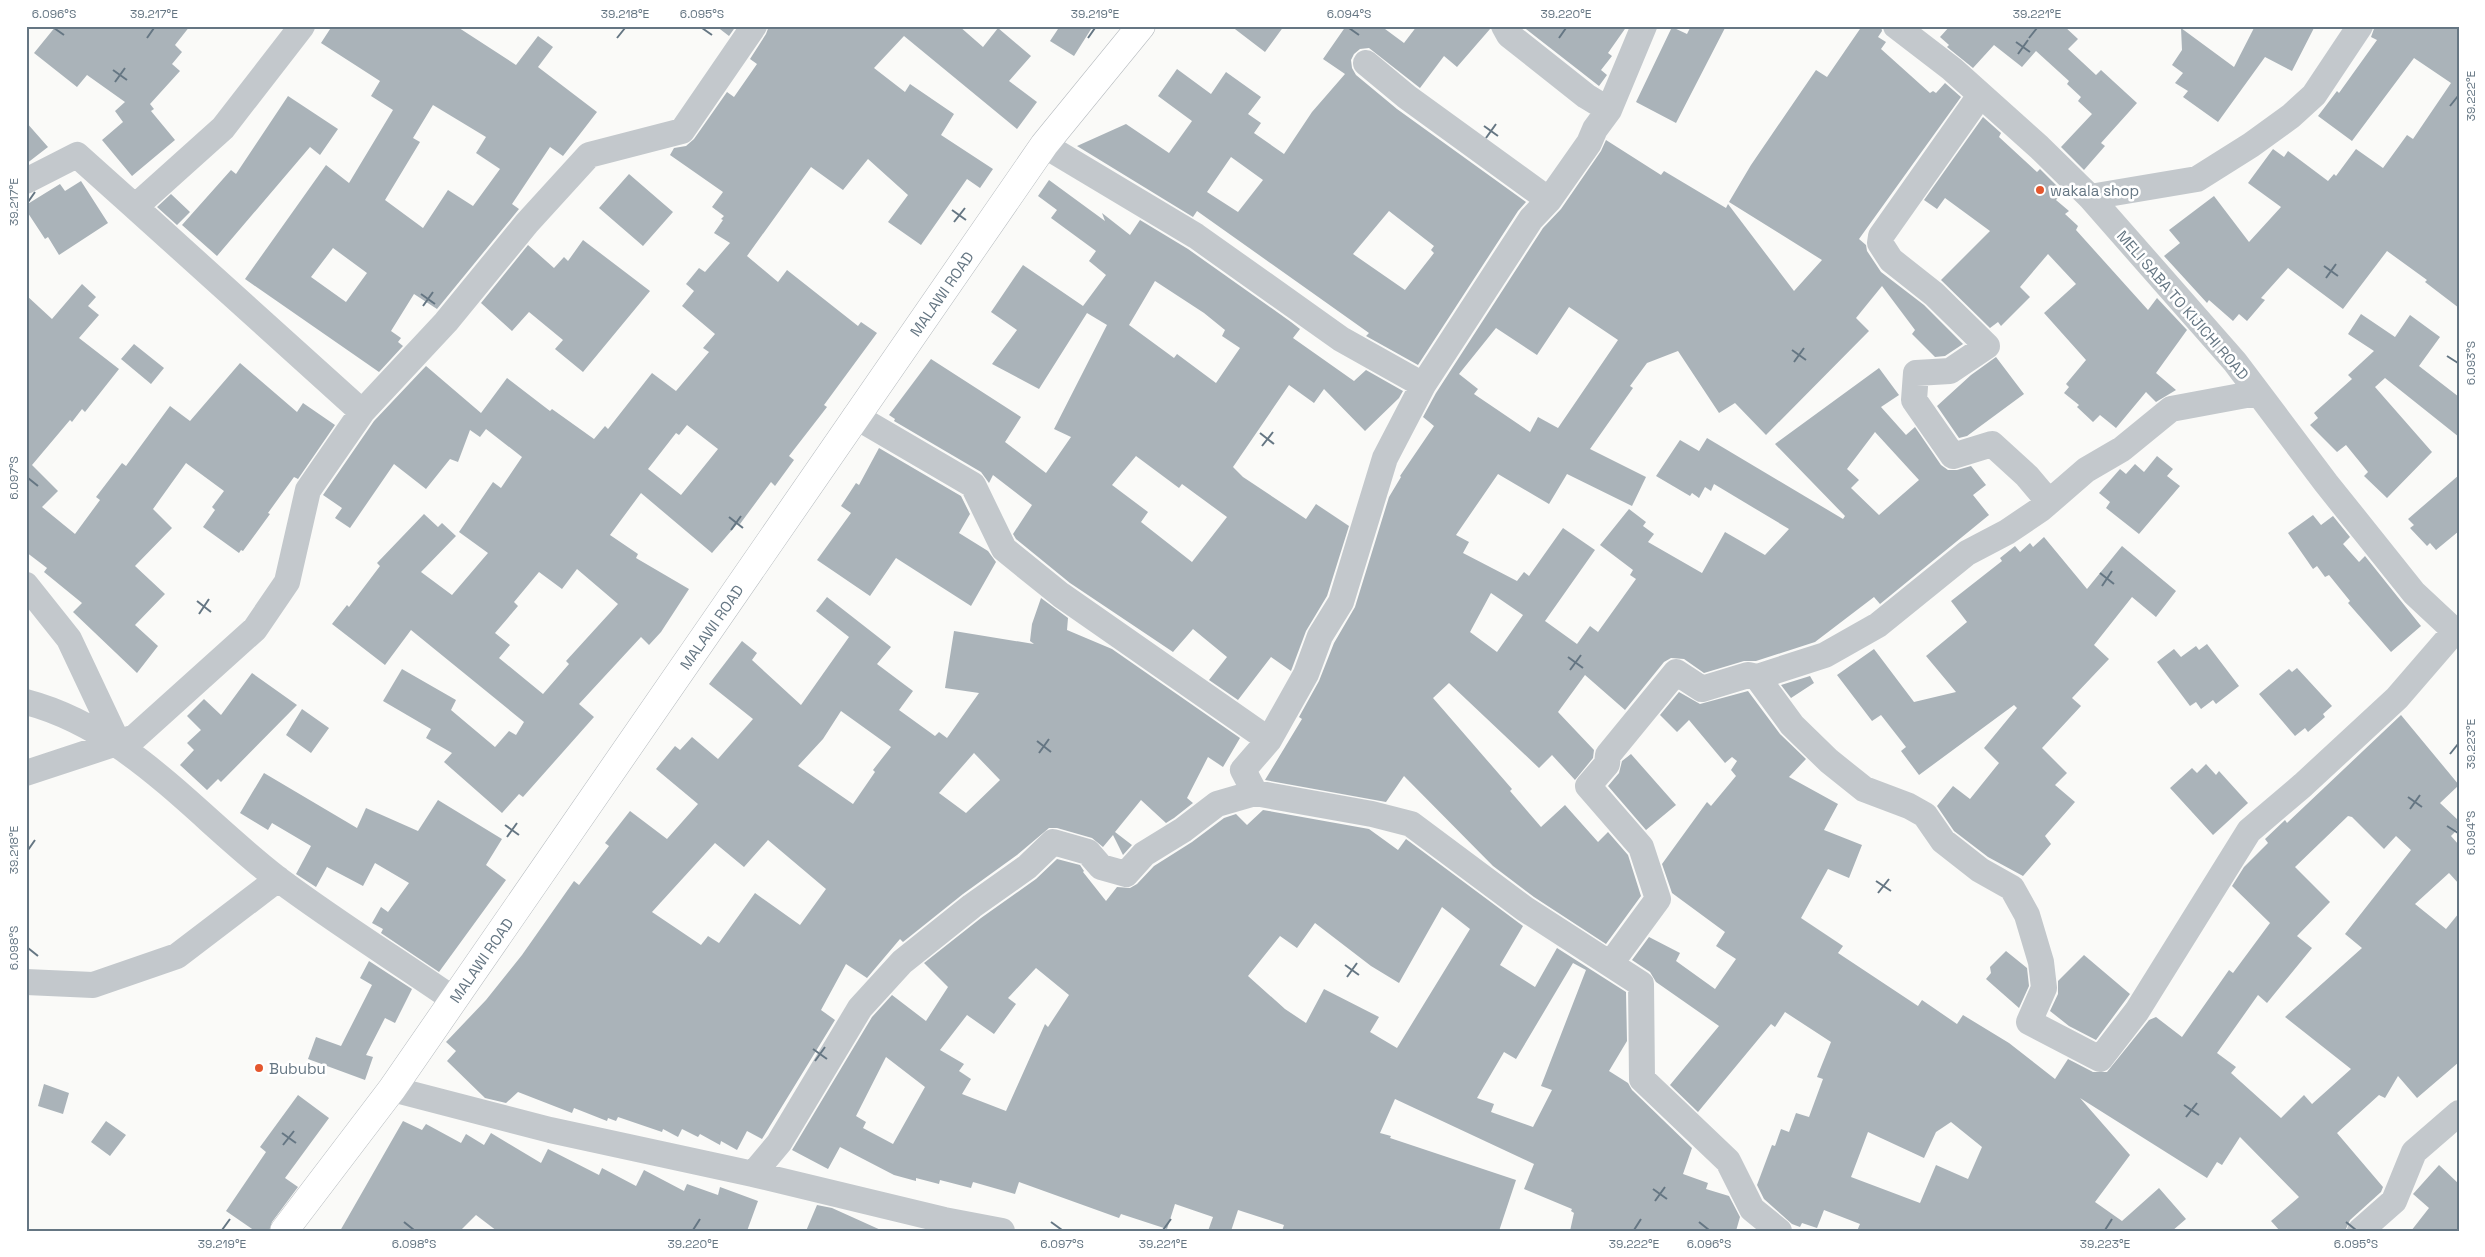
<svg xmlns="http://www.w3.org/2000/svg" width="2485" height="1257" font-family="'Space Grotesk',sans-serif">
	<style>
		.building { fill: #aab3b9; fill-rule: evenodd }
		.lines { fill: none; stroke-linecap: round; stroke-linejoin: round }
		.major-casing { stroke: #b5babe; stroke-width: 29 }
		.minor { stroke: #c3c8cc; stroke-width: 26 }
		.major { stroke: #fff; stroke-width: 28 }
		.ticks { fill: none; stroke: #657683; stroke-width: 2 }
		.poi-dot { fill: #e4572e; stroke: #fff; stroke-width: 2 }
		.labels { text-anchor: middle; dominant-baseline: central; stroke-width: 5; stroke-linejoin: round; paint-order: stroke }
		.poi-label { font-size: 15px; fill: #657683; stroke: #fff; text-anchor: start }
		.street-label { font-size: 15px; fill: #657683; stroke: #fff }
		.neatline { fill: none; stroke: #657683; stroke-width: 2 }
		.ticks-label { font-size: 12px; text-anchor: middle; fill: #657683 }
	</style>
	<rect width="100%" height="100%" fill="#fafaf8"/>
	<!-- building -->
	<path class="building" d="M56,26H190L175,45L182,52L172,64L180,71L150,104L154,109L151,111L175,140L132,176L102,140L123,122L115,111L125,102L87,75L77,87L34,53Z
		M332,26H456L516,65L538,36L553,47L538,67L597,112L563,156L550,147L512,204L519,209L437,309L414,294L391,331L401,338L398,342L403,346L379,372L245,279L326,165L349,183L393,110L371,96L380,81L321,43ZM433,105L486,137L476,153L500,169L473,206L448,190L423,228L385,200L420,142L413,138ZM333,248L367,273L346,302L311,277Z
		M716,26H736L729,36Z
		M769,26H959L983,47L998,28L1031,56L1009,81L1037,102L1017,129L904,36L874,68L905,92L910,84L954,114L941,135L993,169L980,188L967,179L921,245L888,222L908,195L868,159L843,190L811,167L747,256L778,282L787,270L858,326L861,322L877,333L824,405L827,407L789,456L794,460L775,486L771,482L740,524L738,523L712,553L641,493L610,535L638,554L636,558L689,589L661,632L649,645L641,637L579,704L594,717L523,797L519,794L502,813L444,762L452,753L426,738L431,729L383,701L402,669L456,700L451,710L495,747L509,731L516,735L524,722L411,630L385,665L332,624L347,605L349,607L380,566L377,563L424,514L438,527L442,523L456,536L421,572L452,595L488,553L459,532L493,482L501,488L522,457L486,429L480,437L470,430L458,462L450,459L426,489L394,464L350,528L335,518L342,508L323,495L374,421L426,366L481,413L507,378L550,411L552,409L594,439L605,426L608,429L652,373L676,391L709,352L703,348L715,334L682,306L694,291L686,284L699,268L705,272L730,243L714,233L723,220L721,219L724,216L712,207L723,192L670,155L674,148L686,146L694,139L727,92L734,97L757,64L750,59L766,34ZM687,425L718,449L681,495L648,469L676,433L679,435ZM577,569L618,604L566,661L569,664L543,694L499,658L510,645L495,633L518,606L514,602L539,572L562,589Z
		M1060,26H1093L1074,56L1050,41Z
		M1231,26H1284L1265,52Z
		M1346,26H1381L1404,43L1417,26H1489L1490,29L1457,67L1444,56L1420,88L1369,48L1360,49L1354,54L1351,60L1352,68L1356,75L1397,109L1526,202L1518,211L1418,365L1366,336L1369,333L1197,211L1193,217L1077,146L1126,124L1169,153L1192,121L1158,96L1177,69L1211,94L1226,72L1261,97L1248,114L1261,123L1254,133L1284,154L1312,112L1345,74L1323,59ZM1231,157L1263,180L1238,212L1207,192ZM1389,211L1434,246L1431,250L1434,253L1405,290L1353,254Z
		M1522,26H1627L1608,53L1612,56L1601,70L1607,75L1599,86Z
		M1691,26H1726L1676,123L1636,102L1672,27L1687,34Z
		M1862,26H1881L1882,31L1878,37L1886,42L1881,49L1930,93L1933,91L1936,93L1945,83L1961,97L1859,239L1866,245L1867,251L1881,272L1924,305L1963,344L1945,356L1935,357L1912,334L1915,330L1882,286L1856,318L1869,331L1766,435L1735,403L1719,413L1678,351L1647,363L1630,386L1633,388L1590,449L1646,477L1632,506L1567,474L1549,504L1498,474L1456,535L1469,542L1463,553L1517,581L1524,572L1529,576L1563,528L1595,550L1545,621L1577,644L1590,626L1598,632L1636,579L1630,575L1633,570L1600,545L1629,509L1646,522L1643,526L1654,534L1648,542L1702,573L1725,532L1765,555L1789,529L1714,484L1711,491L1705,487L1699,498L1692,493L1690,496L1656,476L1680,440L1699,451L1707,438L1843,519L1845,516L1775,444L1879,368L1899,395L1881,407L1906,435L1915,427L1941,465L1948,470H1957L1971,466L1986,485L1973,495L1989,515L1880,604L1874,597L1815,642L1756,661H1744L1704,673L1684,659L1671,658L1664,662L1625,710L1585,675L1558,712L1594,750L1593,758L1575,780L1552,755L1539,768L1449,683L1433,698L1512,789L1510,791L1541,827L1565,805L1598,842L1608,832L1628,855L1641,896L1606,944L1534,897L1493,866L1404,776L1386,802L1265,780L1302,719L1299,717L1319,681L1334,643L1355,607L1389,497L1401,477L1400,476L1434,426L1423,417L1436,393L1543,228L1561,209L1601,151L1606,140L1661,175L1664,171L1726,208L1728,204L1794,291L1822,260L1729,202L1751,165L1816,70L1827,77ZM1569,307L1618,340L1558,428L1538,417L1530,432L1474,394L1478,389L1459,374L1496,328L1537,355ZM1875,432L1919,480L1879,515L1851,488L1859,480L1847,469ZM1491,593L1523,615L1497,652L1470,632Z
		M1950,26H2064L2078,39L2068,49L2096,75L2101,70L2137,103L2101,143L2105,146L2084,170L2061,147L2092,114L2078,101L2081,97L2067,84L2069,81L2036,51L2022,67L1994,45L1973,68L1947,47L1949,45L1940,37Z
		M2255,26H2315L2292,71L2265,57L2218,122L2183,97L2188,91L2175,83L2183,73L2172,65L2182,50L2181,28L2234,67Z
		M2375,26H2459V308L2425,282L2427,280L2387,251L2343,309L2288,268L2261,298L2265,300L2247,321L2239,314L2233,321L2209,300L2207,303L2164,256L2180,243L2169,230L2214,196L2249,242L2281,207L2248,183L2273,149L2284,157L2288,151L2328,181L2334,174L2336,176L2356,149L2383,168L2407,135L2413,139L2451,83L2414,58L2352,141L2318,116L2337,91L2339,93L2377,40L2371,37Z
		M288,96L338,129L320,155L310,147L217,256L182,225L231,170L236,174Z
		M1983,117L2001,133L1999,137L2037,172L2040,169L2063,192L2056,200L2069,211L2065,214L2078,226L2076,230L2148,310L2157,298L2187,330L2156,373L2176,390L2156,402L2146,392L2116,428L2100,415L2093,422L2077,407L2079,405L2064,393L2069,387L2066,384L2086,360L2044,313L2076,284L2048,254L2020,287L2030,297L2001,326L1998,322L1990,328L1941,280L1990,231L1945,198L1937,209L1924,200Z
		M26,122L48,147L26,164Z
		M629,174L673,212L643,246L599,208Z
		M1049,180L1105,221L1102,213L1130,235L1140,220L1188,249L1291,322L1300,329L1293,338L1354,381L1366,370L1403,391L1399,398L1365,431L1324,389L1314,403L1289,385L1233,467L1243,477L1306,519L1316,504L1349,526L1327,596L1306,631L1291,671L1271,657L1238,700L1209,680L1227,657L1193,629L1173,652L1070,583L1016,539L1013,534L1032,505L993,475L989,483L981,472L894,421L895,419L889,415L931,359L1021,417L1005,442L1046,473L1071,437L1054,429L1107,325L1087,313L1039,389L992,364L1017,330L991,312L1023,265L1083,306L1106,275L1089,261L1096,251L1051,218L1057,210L1038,196ZM1155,281L1204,313L1225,330L1222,336L1240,348L1216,383L1177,354L1174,358L1129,325ZM1136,456L1179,488L1182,484L1227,517L1192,562L1141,522L1148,512L1112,485Z
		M81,181L108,223L59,255L48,237L45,239L26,210V205L60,184L65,191Z
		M171,194L190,212L177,225L157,207Z
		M583,240L650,291L583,372L555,349L563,340L529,312L512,331L481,303L528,245L554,268L564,257L568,261Z
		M82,284L96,297L88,306L99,315L79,338L119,369L85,412L82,409L72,422L70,420L32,465L58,491L42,507L75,534L100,500L96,497L122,463L126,466L170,406L190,421L240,363L297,412L303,403L335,425L298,479L294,477L268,513L270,514L243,551L241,550L239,553L203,527L215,510L212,507L224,491L186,463L153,509L172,528L135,566L165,594L135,625L158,646L137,673L73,612L82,603L44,572L47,568L26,552V295L52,319Z
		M2361,314L2395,337L2410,315L2440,337L2419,366L2459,397V437L2385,378L2375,387L2432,452L2387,498L2364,476L2368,472L2346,445L2337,452L2310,425L2318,418L2314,413L2352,379L2348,375L2374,351L2348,334Z
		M134,344L164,368L151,384L121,359Z
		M1996,357L2024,394L1967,436L1959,438L1937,406L1971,375Z
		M879,448L961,496L970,514L959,533L988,551L996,562L971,606L896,558L870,596L817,560L851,513L841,506L856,483L859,485Z
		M2157,456L2173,469L2167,476L2180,486L2139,534L2106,508L2110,502L2099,493L2120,469L2126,474L2135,464L2144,472Z
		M2459,475V531L2436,550L2430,543L2427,546L2410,528L2414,525L2408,519Z
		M2313,515L2321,525L2333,516L2350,537L2343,544L2359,562L2365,556L2421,626L2391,652L2348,603L2350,601L2329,575L2325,577L2317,566L2313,569L2288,533Z
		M2044,537L2087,589L2122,546L2176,591L2156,617L2132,597L2094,645L2109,659L2072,698L2081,706L2042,748L2067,773L2055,785L2075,802L2045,836L2051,844L2023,876L1988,857L1954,831L1937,806L1953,786L1970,799L1999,763L1984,748L2017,708L2014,705L1919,775L1901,751L1906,747L1881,715L1872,721L1837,675L1874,649L1914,702L1956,692L1926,656L1967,622L1951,601L2002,561L2000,558L2015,546L2020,552L2030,543L2033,547Z
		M827,597L891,647L877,664L913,691L899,710L935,736L939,732L947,738L979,693L945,688L954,631L1034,644L1030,641L1032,624L1041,598L1068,618L1067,630L1112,649L1240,738L1223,767L1208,757L1187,798L1193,803L1174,818L1166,823L1141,800L1115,832L1132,845L1123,855L1113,835L1103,847L1092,838L1057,828H1049L1017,855L963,894L903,942L900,939L867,978L846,964L821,1010L835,1020L762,1139L747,1131L737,1150L721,1141L720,1145L700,1134L698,1137L682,1129L678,1137L663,1129L662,1132L618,1117L616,1121L608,1118L607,1121L574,1108L572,1113L518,1092L506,1103L485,1098L447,1061L456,1051L446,1042L486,1000L522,955L574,881L579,885L609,846L605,843L630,811L667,839L698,804L656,769L675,746L680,750L692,737L718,759L753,719L709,684L742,641L757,653L752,660L801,705L849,637L816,611ZM841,711L891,747L873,770L875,772L853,804L798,766L823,739ZM974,753L1000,780L966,813L939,793ZM768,840L826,889L800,925L755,893L719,943L708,936L701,945L652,912L715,843L744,867Z
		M2207,644L2239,686L2216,704L2213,700L2201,709L2196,702L2190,706L2157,662L2174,649L2181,657L2196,646L2199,650Z
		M2297,668L2332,706L2323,714L2325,717L2308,732L2305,728L2295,736L2259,694L2289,669L2292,672Z
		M252,673L297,705L221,782L218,779L207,790L180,765L194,750L187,743L201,730L187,716L204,699L221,715Z
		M1810,676L1814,683L1791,698L1781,685Z
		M1748,691L1780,734L1806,759L1789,777L1838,804L1824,830L1862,845L1849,878L1828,869L1801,918L1843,946L1838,953L1918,1006L1922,1000L1957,1024L1963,1015L2009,1043L2055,1079L2068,1059L2093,1072H2107L2149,1020L2156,1017L2182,1037L2229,970L2233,973L2270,923L2232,886L2244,867L2268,843L2265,839L2285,820L2287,823L2401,715L2459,785L2440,803L2459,821V828L2451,836L2459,845V884L2449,873L2415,904L2446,929L2459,913V1062L2417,1098L2398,1076L2385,1098L2379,1095L2337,1133L2383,1187L2381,1192L2350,1220L2345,1231H2280L2271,1221L2299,1197L2240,1137L2222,1165L2217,1162L2207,1178L2080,1098L2130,1155L2095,1202L2122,1221L2159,1188L2186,1219L2172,1231H1857L1860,1224L1824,1210L1817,1228L1802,1223L1800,1227L1792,1224L1764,1199L1757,1185L1772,1145L1775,1146L1781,1129L1789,1132L1796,1113L1809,1117L1823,1079L1817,1077L1831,1042L1785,1012L1775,1027L1771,1024L1698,1112L1670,1085L1719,1026L1656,982L1650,972L1632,960L1649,937L1680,953L1676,961L1715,989L1736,959L1716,946L1725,932L1672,893L1662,864L1707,802L1711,806L1736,776L1731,770L1737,761L1732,757L1725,763L1689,720L1677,732L1660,715L1679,692L1700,704ZM2348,816L2352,817L2384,849L2396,836L2411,850L2345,934L2362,948L2285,1017L2351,1069L2312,1104L2304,1095L2281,1118L2231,1073L2236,1067L2217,1053L2258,995L2267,1003L2312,948L2297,936L2330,902L2295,867ZM1951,1122L1982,1147L1968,1179L1936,1165L1920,1203L1851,1177L1868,1132L1924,1158L1936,1132Z
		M302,709L329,728L311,753L286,735Z
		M1631,754L1676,805L1646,830L1608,786L1619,773L1622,761Z
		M2206,764L2216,775L2219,771L2248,803L2213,835L2170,788L2192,768L2197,773Z
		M264,773L357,828L366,808L418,831L438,800L502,839L486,865L506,880L439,972L381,933L383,929L372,923L381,907L388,912L409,883L375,863L363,886L327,867L316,887L296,874L311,846L272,823L268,830L240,813Z
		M1263,810L1369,829L1398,850L1406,839L1523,926L1500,965L1535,987L1557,948L1626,992L1627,1041L1609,1071L1628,1083L1632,1090L1692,1148L1683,1174L1708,1183L1706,1189L1729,1196L1740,1217L1736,1231H1570L1574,1213L1571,1211L1572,1209L1524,1189L1534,1164L1395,1099L1380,1133L1391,1136L1390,1138L1516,1180L1499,1231H1282L1284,1225L1238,1210L1231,1231H1208L1213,1217L1175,1204L1167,1229L1121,1214L1119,1218L1019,1182L1015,1194L973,1182L971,1188L940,1180L939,1184L916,1178V1181L894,1175L840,1147L828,1169L792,1150L872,1017L892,995L926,1021L948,987L924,963L981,918L1036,879L1057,859L1080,865L1084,871L1083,872L1106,901L1117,887L1130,888L1137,884L1154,866L1192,842L1224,818L1236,814L1247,825ZM1442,907L1470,929L1397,1048L1370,1032L1379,1017L1324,989L1306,1023L1285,1009L1248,976L1280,936L1297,948L1315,923L1371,966L1399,983ZM1573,963L1586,970L1541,1086L1552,1090L1533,1127L1491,1112L1494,1104L1477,1098L1504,1052L1516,1059ZM1036,968L1069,995L1048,1027L1045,1024L1006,1111L962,1094L971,1079L959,1071L964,1064L940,1050L967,1015L994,1034L1016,1004L1008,998ZM886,1057L925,1087L893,1144L863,1128L866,1122L856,1116Z
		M2006,951L2027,968L2029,986L2019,1008L1986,979L1991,973L1990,967Z
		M2084,955L2130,994L2096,1040L2069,1026L2050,1011L2058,994V981Z
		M369,961L412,989L395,1023L385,1018L366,1055L373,1057L365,1080L308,1059L316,1037L341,1046L372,985L360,978Z
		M44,1084L69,1093L63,1114L38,1106Z
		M298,1095L329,1118L285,1178L298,1187L272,1222L269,1231H255L226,1211L266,1152L260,1147Z
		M106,1121L126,1135L110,1156L91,1142Z
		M403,1121L422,1130L426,1124L461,1143L466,1134L484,1145L491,1133L541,1163L548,1149L599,1175L602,1168L636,1186L644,1170L684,1191L687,1184L718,1195L720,1187L758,1201L747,1231H497L476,1215L460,1231H340Z
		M2439,1165L2459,1184V1231H2411L2429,1208L2413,1194Z
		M817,1205L832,1208L883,1231H806Z"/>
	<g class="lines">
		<!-- major casing -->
		<g class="major-casing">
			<g id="major">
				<path id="s1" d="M284,1231L392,1089L1044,145L1141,26"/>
			</g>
		</g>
		<!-- minor -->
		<path class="minor" d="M1504,26L1509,35L1586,96L1609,110
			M1896,26L1952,69L2039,147L2090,197L2235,362L2326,483L2414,593L2459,635
			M1366,63L1407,97L1549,200
			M1983,97L1974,104L1881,236L1880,243L1891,260L1934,294L1987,346L1950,371L1916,373L1914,400L1953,456L1992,444L2027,476L2049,502
			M1044,145L1196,236L1341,339L1423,385
			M26,181L77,155L135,207L223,128L302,26
			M2090,197L2197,179L2251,145L2291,116L2314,95L2360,26
			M135,207L362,412
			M855,416L973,485L1004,549L1061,595L1269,740
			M26,585L69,639L118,743
			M1757,677L1792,725L1829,761L1864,789L1909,806L1925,815L1943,841L1980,870L2012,888L2027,915L2041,962L2044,988L2029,1022L2100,1059L2137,1011L2249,831L2303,785L2397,698L2454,632
			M26,702C129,729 197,817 278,879C334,921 395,959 453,999
			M26,773L135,737L255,629L287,582L308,490L362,412L446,322L527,223L589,155L682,131L754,26
			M1255,793L1372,814L1411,824L1525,909L1641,984L1642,1079L1728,1161L1752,1209L1779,1231
			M1611,963L1658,899L1641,847L1588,786L1607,764L1608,755L1676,672L1702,689L1748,675L1757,677L1825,655L1878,625L1967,553L2007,532L2041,509L2086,470L2122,449L2171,409L2257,393
			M26,982L93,985L177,956L278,879
			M392,1089L550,1130L753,1174L944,1220L1002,1231
			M753,1174L779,1143L860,1008L902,962L972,906L1027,867L1053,842L1088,852L1101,867L1126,874L1144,854L1183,830L1217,804L1255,793L1243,770L1269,740L1306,674L1320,636L1341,602L1385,458L1423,385L1531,219L1549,200L1589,143L1595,129L1609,110L1644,26
			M2360,1231L2394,1201L2414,1152L2459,1113"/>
		<!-- major -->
		<use href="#major" class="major"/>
	</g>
	<!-- ticks -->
	<path class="ticks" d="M54,28L64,35M702,28L712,35M1349,28L1359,35M147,38L154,28M617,38L625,28M1088,38L1095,28M1559,38L1566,28M2029,38L2037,28M2016,42L2030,52M2018,54L2028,40M113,70L127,80M115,82L125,68M2450,106L2458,96M1484,126L1498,136M1486,138L1496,124M28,202L35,192M952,210L966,220M954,222L965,208M2324,266L2338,276M2326,278L2336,264M421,294L435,304M423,306L433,292M1792,350L1806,360M2447,356L2458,363M1794,362L1804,348M1260,433L1274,444M1262,446L1273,432M28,478L38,486M729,517L743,528M731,530L741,516M2100,573L2114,584M2102,586L2112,571M197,601L211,612M199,614L209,599M1568,657L1583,668M1570,670L1581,655M1037,741L1051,752M1039,753L1049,739M2450,754L2458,744M2408,797L2422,807M2410,809L2420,795M505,825L519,835M2447,826L2458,833M507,837L517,823M28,850L35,840M1876,881L1891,891M1878,893L1889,879M28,948L38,956M1345,965L1359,975M1347,977L1357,963M813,1049L827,1059M815,1061L825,1047M2184,1105L2199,1115M2186,1117L2197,1103M282,1133L296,1143M283,1145L294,1131M1653,1189L1667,1199M1655,1201L1665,1187M404,1222L414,1230M1051,1222L1062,1230M1699,1222L1709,1230M2346,1222L2356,1230M222,1230L230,1219M693,1230L700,1219M1163,1230L1171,1219M1634,1230L1641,1219M2105,1230L2112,1219"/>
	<!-- markers -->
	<g class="poi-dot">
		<circle cx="2040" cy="190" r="5"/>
		<circle cx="259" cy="1068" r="5"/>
	</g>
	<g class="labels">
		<!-- poi labels -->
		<g class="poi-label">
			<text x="2050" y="190">wakala shop</text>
			<text x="269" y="1068">Bububu</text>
		</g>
		<!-- street labels -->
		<g class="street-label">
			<text stroke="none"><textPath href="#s1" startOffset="1145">MALAWI ROAD</textPath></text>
			<text transform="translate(2183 305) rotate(49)">MELI SABA TO KIJICHI ROAD</text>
			<text stroke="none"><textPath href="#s1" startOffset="740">MALAWI ROAD</textPath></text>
			<text stroke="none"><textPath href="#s1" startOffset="335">MALAWI ROAD</textPath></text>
		</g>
	</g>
	<!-- border -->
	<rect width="2485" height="1257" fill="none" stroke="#ffffff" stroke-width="55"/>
	<rect x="28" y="28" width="2430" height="1202" class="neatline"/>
	<g class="ticks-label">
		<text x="54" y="18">6.096°S</text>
		<text x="154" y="18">39.217°E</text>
		<text x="625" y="18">39.218°E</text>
		<text x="702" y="18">6.095°S</text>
		<text x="1095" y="18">39.219°E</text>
		<text x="1349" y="18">6.094°S</text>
		<text x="1566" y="18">39.220°E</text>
		<text x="2037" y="18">39.221°E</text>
		<text transform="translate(2471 96) rotate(-90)" y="4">39.222°E</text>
		<text transform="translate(14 202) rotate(-90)" y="4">39.217°E</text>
		<text transform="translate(2471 363) rotate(-90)" y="4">6.093°S</text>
		<text transform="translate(14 478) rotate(-90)" y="4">6.097°S</text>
		<text transform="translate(2471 744) rotate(-90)" y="4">39.223°E</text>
		<text transform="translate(2471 833) rotate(-90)" y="4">6.094°S</text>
		<text transform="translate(14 850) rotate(-90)" y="4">39.218°E</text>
		<text transform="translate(14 948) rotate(-90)" y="4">6.098°S</text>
		<text x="222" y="1248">39.219°E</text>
		<text x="414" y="1248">6.098°S</text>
		<text x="693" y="1248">39.220°E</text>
		<text x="1062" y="1248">6.097°S</text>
		<text x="1163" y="1248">39.221°E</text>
		<text x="1634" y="1248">39.222°E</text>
		<text x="1709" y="1248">6.096°S</text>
		<text x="2105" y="1248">39.223°E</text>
		<text x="2356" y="1248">6.095°S</text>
	</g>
</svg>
